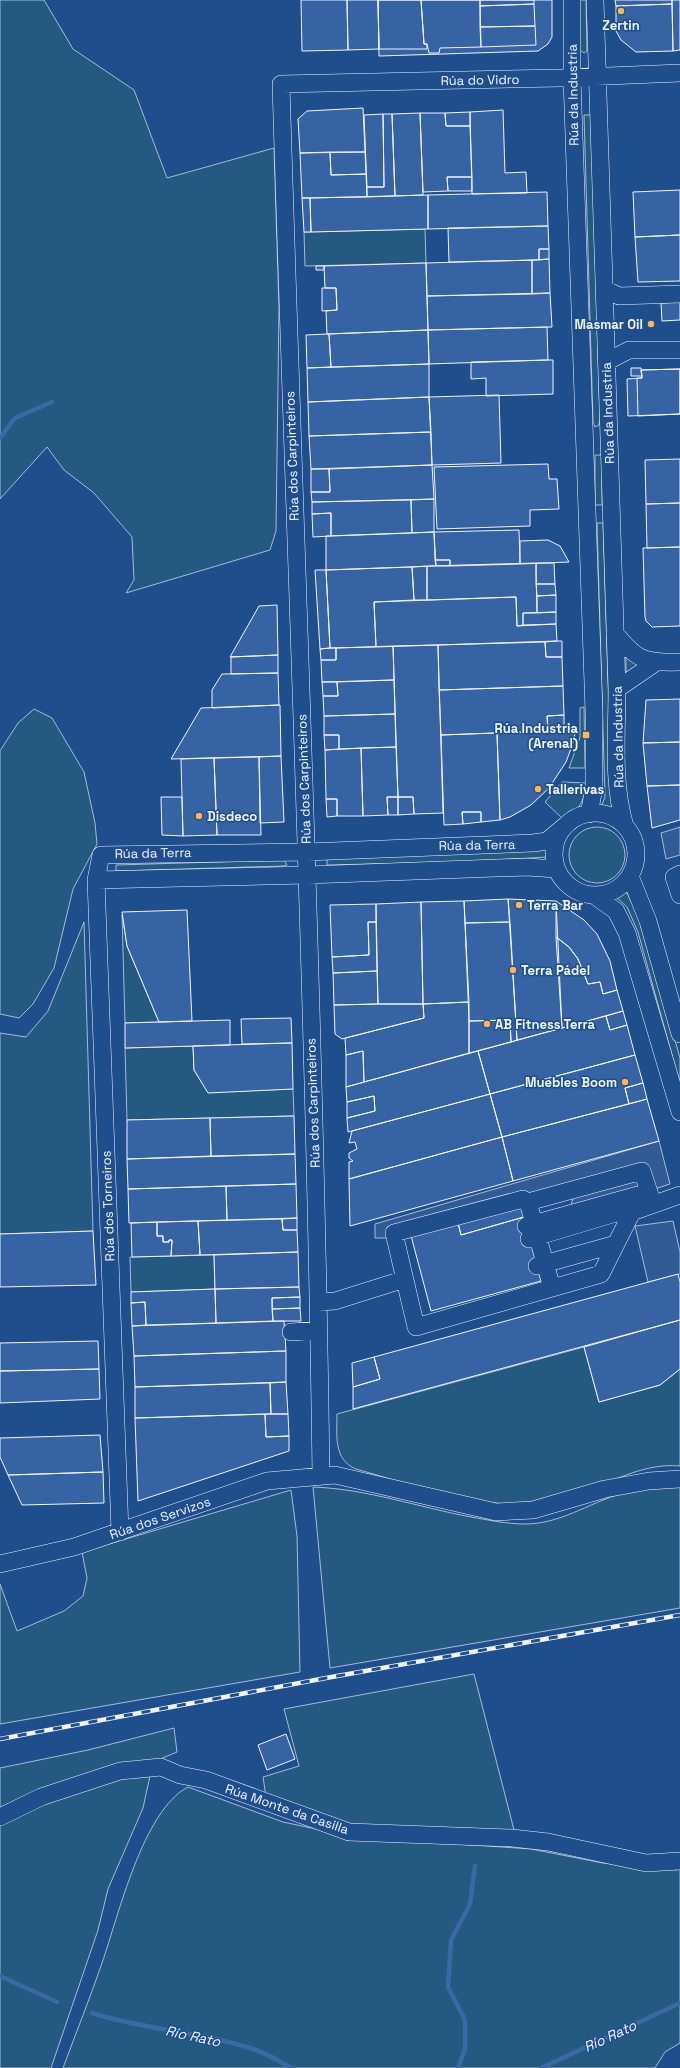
<svg xmlns="http://www.w3.org/2000/svg" width="680" height="2068" font-family="'Space Grotesk',sans-serif">
	<style>
		.green { fill: #245a82; stroke: #a8bbd7 }
		.parking { fill: #305b95; stroke: #a8bbd7 }
		.lines { fill: none; stroke-linecap: round; stroke-linejoin: round }
		.stream { stroke: #3b69a3; stroke-width: 4.5 }
		.building { fill: #3563a3; stroke: #f2f6ff }
		.minor-casing { stroke: #f2f6ff; stroke-width: 18 }
		.minor { stroke: #1f4e8c; stroke-width: 17 }
		.rail-casing { stroke: #f2f6ff; stroke-width: 4.5 }
		.rail { stroke: #1f4e8c; stroke-width: 3; stroke-dasharray: 9; stroke-linecap: butt }
		.poi-dot { fill: #ffb74d; stroke: #1f4e8c; stroke-width: 1.5 }
		.labels { text-anchor: middle; dominant-baseline: central; stroke-width: 3; stroke-linejoin: round; paint-order: stroke }
		.poi-label { font-size: 13px; font-weight: bold; fill: #f2f6ff; stroke: #1f4e8c; text-anchor: start }
		.street-label { font-size: 13px; fill: #f2f6ff; stroke: #1f4e8c }
		.water-label { font-size: 14px; font-style: italic; fill: #f2f6ff; stroke: #1f4e8c }
	</style>
	<rect width="100%" height="100%" fill="#1f4e8c"/>
	<!-- green -->
	<path class="green" d="M0,0H44L73,49L134,90L167,178L274,148L279,308L276,531L270,550L126,593L134,580L132,537L94,493L64,470L47,447L0,499Z
		M579,0H586L587,51L584,53L580,50Z
		M584,115H591L600,419L599,425L595,427L593,422Z
		M425,229L426,263L305,266L304,232Z
		M595,455H602V505H595Z
		M597,523H603L612,810L601,807L605,797Z
		M626,657L642,664L626,674Z
		M584,707L585,768H569L580,737V708Z
		M34,709L52,718L84,772L95,823L97,844L73,889L54,968L33,1004L19,1018L0,1014V751L18,723Z
		M562,782L587,783C583,803 581,808 563,819L545,802Z
		M569 855a28 28 0 1 1 56 0a28 28 0 1 1-56 0Z
		M549,848L548,857L457,862L327,865V857Z
		M284,860L287,865L283,866L116,871V865Z
		M626,891L642,924L680,1058V1084L638,932L627,907L616,897Z
		M122,915L127,946L159,1022L125,1023Z
		M84,922L93,1231L0,1234V1033L26,1037L48,1011Z
		M193,1046L194,1070L208,1092L293,1089L294,1116L127,1120L125,1048Z
		M214,1255L215,1289L131,1292L130,1257Z
		M584,1347L599,1402L660,1385L680,1369V1466C638,1462 603,1489 564,1497C549,1500 533,1504 519,1504C467,1505 406,1483 356,1469C333,1460 337,1434 337,1414Z
		M313,1487C367,1489 418,1507 471,1517C489,1520 506,1524 525,1524C560,1524 587,1504 620,1494C640,1489 660,1488 680,1487V1608L330,1668Z
		M291,1490L297,1536L300,1672L0,1724V1584L17,1631L64,1611L83,1596L87,1578L82,1552Z
		M474,1674L514,1830L437,1832L356,1827L266,1797L263,1777L299,1766L284,1709Z
		M174,1728L177,1752L153,1762L0,1809V1768L88,1750Z
		M150,1776L143,1808L108,1889L98,1930L51,2068H0V1821L114,1778Z
		M188,1787L283,1822L354,1837L531,1849L603,1863L677,1870L680,1869V2043L665,2052L655,2068H63C76,2033 90,1998 102,1963C118,1917 143,1810 188,1787Z"/>
	<!-- parking -->
	<path class="parking" d="M680,827V855L666,859L661,833Z
		M659,1141L670,1184L652,1190L570,1211L576,1183L404,1227H387L388,1238H375V1224Z
		M673,1221L680,1252V1274L648,1282L635,1226Z"/>
	<g class="lines">
		<!-- stream -->
		<path class="stream" d="M0,438L15,418L52,402
			M0,1976L57,2002
			M92,2013C145,2030 203,2032 256,2050C268,2054 280,2062 292,2068
			M458,2068L465,2049V2020L448,1987L451,1940L470,1904L475,1866
			M541,2068L680,2003"/>
	</g>
	<!-- building -->
	<path class="building" d="M301,0H347L348,50L302,51Z
		M347,0H378L379,49L348,50Z
		M378,0H421L424,44H427V49H379Z
		M378,0H552V37L548,44L538,51L379,56Z
		M421,0H480L481,47L440,48L439,53H429L427,44H424Z
		M480,0H534V4L480,6Z
		M615,0H672V4L616,6Z
		M672,0H680V50L673,51Z
		M534,4L535,26L480,27V6Z
		M672,4L673,51L636,52L621,40L616,31V6Z
		M535,26L536,45L481,47L480,27Z
		M363,108L365,152L300,153L298,119L307,111Z
		M503,110L505,173L526,172L527,193L472,194L470,112Z
		M470,112V126H446L445,113Z
		M420,113L423,195L395,196L392,114Z
		M420,113H445L446,126H470L472,177H447L448,191L423,192Z
		M383,114L384,187H367L364,115Z
		M383,114H392L395,196L367,197V187H384Z
		M330,152H365L366,174L331,175Z
		M330,152L331,175L366,174L367,197L302,198L300,153Z
		M447,177H472V191H448Z
		M680,190V235L635,237L633,192Z
		M547,192L548,226L428,229V195Z
		M428,195V229L311,232L310,198Z
		M302,198H310L311,232H304Z
		M548,226L549,249H539V260L449,262L448,228Z
		M680,235V281L638,282L635,237Z
		M539,249H549V259L539,260Z
		M549,259L550,293L532,294V260Z
		M532,260V294L427,296L426,263Z
		M426,263L428,330L327,334L326,311L337,310L336,288H325L324,266Z
		M316,266H324V270H316Z
		M322,288H336L337,310L322,311Z
		M550,293L552,327L428,330L427,296Z
		M680,302V320L662,321L661,303Z
		M547,327L548,360L429,364L428,330Z
		M428,330L429,364L331,367L329,334Z
		M327,334H329L331,367L307,368L306,335Z
		M548,360H553V394L486,396V378L471,379V362Z
		M429,364V397L308,402L307,368Z
		M631,368H641L642,376H631Z
		M680,369V414L638,416L637,378H642L641,370Z
		M680,369V414L628,416L627,379L642,378L641,370Z
		M499,395L501,463L432,465L429,397Z
		M429,397L431,432L309,436L308,402Z
		M431,432L432,465L311,469L309,436Z
		M680,459V503L646,504L645,460Z
		M548,464L549,479H557L559,509L530,510V526L437,529L434,467Z
		M432,465L434,499L312,502L311,492H330L329,469Z
		M311,469H329L330,492H311Z
		M434,499V532L412,533L411,500Z
		M411,500L412,533L331,536V513L312,514V502Z
		M680,503V547L647,548L646,504Z
		M331,513V536L313,537L312,514Z
		M519,530L520,564L450,566V560H435L434,532Z
		M434,532L436,566L326,570V536Z
		M548,540L560,546L569,562L520,564V541Z
		M680,547V626L652,627L646,621L645,617L643,548Z
		M435,560H450V566H436Z
		M536,563L537,613H523V625L517,626L516,597L427,600V566Z
		M536,563H554L555,584H536Z
		M427,566V600H414L412,567Z
		M412,567L414,600L374,602L376,647L330,648L326,570Z
		M315,570H326L330,648L320,649Z
		M536,584H555L556,595L537,596Z
		M556,595V612L537,613V596Z
		M516,597L517,626L556,624L557,641L376,647L374,602Z
		M277,605L278,655L230,657L259,606Z
		M556,612V624L523,625V613Z
		M557,641H562V657H546L545,642Z
		M545,642L546,657H562L563,686L439,690L438,645Z
		M438,645L443,813L414,814L413,797H398L393,646Z
		M393,646L394,680L322,682L321,660H336V648Z
		M330,648H336V660H321L320,649Z
		M278,655V673L231,674V657Z
		M278,673L279,705L212,708V690L222,674Z
		M394,680L395,714L324,716L323,696H338L337,682Z
		M322,682H337L338,696H323Z
		M563,686L564,715L547,716L548,731L441,735L439,690Z
		M680,699V742L643,743L646,700Z
		M280,705L281,756L171,759L201,708Z
		M395,714L396,747L339,749V735H324V716Z
		M564,715V731H548L547,716Z
		M576,730L572,746L566,762L549,788L531,805L510,817L500,820L497,733Z
		M497,733L500,820L481,822V812H462L463,824L444,825L441,735Z
		M324,735H339V749L325,750Z
		M680,742V785L647,786L643,743Z
		M396,747L398,797H387L388,815L363,816L361,748Z
		M361,748L363,816H337V799H326L325,750Z
		M281,756L284,822L260,823L259,757Z
		M259,757L261,835H217L214,758Z
		M214,758L217,835L183,836L181,759Z
		M680,785V820L652,828L647,786Z
		M161,797H182L183,836L162,835Z
		M387,797H398V815H388Z
		M398,797H413L414,814L398,815Z
		M326,799H337V816L327,817Z
		M462,812H481V822L463,824Z
		M508,899L510,922L465,923L464,901Z
		M508,899L556,901L562,1028L517,1040Z
		M464,901L469,1002L423,1004L421,902Z
		M556,901L584,920L597,934L610,961L617,990L603,994L600,982L588,984L578,959L569,947L556,937Z
		M421,902L423,1004H378L376,904Z
		M376,904V922H368L369,955L332,957L330,905Z
		M187,910L192,1021L159,1022L127,946L122,912Z
		M368,922H376L377,971L333,973L332,957L369,955Z
		M510,922L517,1040L511,1042L510,1020L469,1021L465,923Z
		M556,937L569,947L578,959L588,984L600,982L603,994L617,990L623,1011L562,1028Z
		M377,971L378,1004L334,1005L333,973Z
		M469,1002V1053L364,1082L363,1051L346,1055L345,1038L424,1018L423,1004Z
		M378,1004H423L424,1018L342,1039L335,1034L334,1005Z
		M623,1011L627,1025L610,1030L606,1016Z
		M606,1016L610,1030L627,1025L635,1055L490,1094L478,1051Z
		M291,1018L292,1043L242,1044L241,1019Z
		M230,1020V1045L125,1048V1023Z
		M510,1020L511,1042L469,1053V1021Z
		M292,1043L293,1089L208,1093L194,1070L193,1046Z
		M363,1051L364,1082L346,1087V1055Z
		M478,1051L490,1094L348,1132L347,1118L375,1111L374,1096L347,1102L346,1087Z
		M635,1055L643,1083L625,1088L629,1104L502,1137L490,1094Z
		M643,1083L647,1099L629,1104L625,1088Z
		M490,1094L502,1137L349,1179V1162L353,1161L349,1158V1153L357,1149L355,1142L349,1143L352,1131Z
		M374,1096L375,1111L347,1118V1102Z
		M647,1099L659,1141L513,1181L502,1137Z
		M294,1116L295,1154L211,1156L210,1118Z
		M210,1118L211,1156L127,1159V1120Z
		M502,1137L513,1181L350,1226L349,1179Z
		M295,1154L296,1184L128,1189L127,1159Z
		M296,1184L297,1218L227,1220L226,1186Z
		M226,1186L227,1220L129,1223L128,1189Z
		M519,1202L524,1217L461,1235L457,1219Z
		M524,1217L541,1281L431,1311L410,1232L457,1219L461,1235Z
		M297,1218V1230H283L282,1219Z
		M282,1219L283,1230H297L298,1252L200,1255L198,1221Z
		M198,1221L200,1255L171,1256L172,1240H169V1242H163V1236H157V1222Z
		M157,1222V1236H163V1242H169V1240H172L171,1256L132,1257L131,1223Z
		M93,1231L96,1285L0,1287V1234Z
		M298,1252L299,1287L215,1289L214,1255Z
		M678,1274L680,1282V1320L353,1409V1387L380,1379L374,1357Z
		M299,1287L300,1297L272,1298L273,1321L216,1323L215,1289Z
		M215,1289L216,1323L146,1325L145,1302L131,1303V1292Z
		M300,1297V1308L272,1309V1298Z
		M145,1302L146,1325L132,1326L131,1303Z
		M300,1308L301,1321H273L272,1309Z
		M680,1320V1369L660,1385L599,1402L584,1347Z
		M284,1321L286,1351L134,1356L132,1326Z
		M98,1341L99,1369L0,1371V1343Z
		M286,1351V1382L135,1387L134,1356Z
		M374,1357L380,1379L353,1387L352,1363Z
		M99,1369L100,1399L0,1403V1371Z
		M286,1382L288,1414H271L270,1383Z
		M270,1383L271,1414L135,1418V1387Z
		M265,1414H288L289,1436L266,1437Z
		M265,1414L266,1437L289,1436V1451L138,1501L135,1418Z
		M100,1435L103,1472L8,1475L0,1457V1438Z
		M103,1472L104,1503L22,1505L8,1475Z
		M286,1734L295,1759L267,1770L258,1745Z"/>
	<g class="lines">
		<!-- minor casing -->
		<g class="minor-casing">
			<path id="minor" d="M572,0V78L594,712V788L589,814
				M595,0L617,689C617,734 612,783 625,826
				M604,289L619,296L680,294
				M606,362L629,350H680
				M615,633C636,660 645,663 680,662
				M617,689L655,663
				M554 854a41 41 0 1 1 82 0a41 41 0 1 1-82 0Z
				M680,874L674,877L680,895
				M630,876L648,921L680,1034
				M96,880L307,875L527,867L556,869
				M595,896L616,911L627,933L680,1112
				M528,1202L642,1171L653,1204
				M526,1226L649,1192
				M529,1239L626,1210
				M537,1266L616,1244
				M552,1288L528,1202L523,1199L394,1233L416,1327L601,1274L632,1212L680,1195
				M318,1302L335,1301L405,1279
				M291,1332L319,1330
				M321,1475C315,1011 295,548 281,84L560,78L680,73
				M120,1532L96,880L101,855L307,852L533,843L547,841L566,825
				M0,1564L74,1547L267,1481L335,1475L496,1512L533,1510L605,1489L649,1481L680,1479
				M0,1817L41,1797L120,1771L161,1767L180,1775L206,1780L349,1832L512,1838L548,1842L646,1863L680,1861"/>
		</g>
		<!-- minor -->
		<use href="#minor" class="minor"/>
		<!-- rail casing -->
		<g class="rail-casing">
			<path id="rail" d="M0,1739L326,1678L680,1615"/>
		</g>
		<!-- rail -->
		<use href="#rail" class="rail"/>
	</g>
	<!-- markers -->
	<g class="poi-dot">
		<circle cx="621" cy="11" r="4"/>
		<circle cx="651" cy="324" r="4"/>
		<rect x="582" y="731" width="8" height="8" rx="2"/>
		<circle cx="538" cy="789" r="4"/>
		<circle cx="199" cy="816" r="4"/>
		<circle cx="519" cy="905" r="4"/>
		<circle cx="513" cy="970" r="4"/>
		<circle cx="487" cy="1024" r="4"/>
		<circle cx="625" cy="1082" r="4"/>
	</g>
	<g class="labels">
		<!-- poi labels -->
		<g class="poi-label">
			<text x="621" y="25" text-anchor="middle">Zertin</text>
			<text x="643" y="324" text-anchor="end">Masmar Oil</text>
			<text x="578" y="728" text-anchor="end">Rúa Industria<tspan x="578" dy="15">(Arenal)</tspan></text>
			<text x="546" y="789">Tallerivas</text>
			<text x="207" y="816">Disdeco</text>
			<text x="527" y="905">Terra Bar</text>
			<text x="521" y="970">Terra Pádel</text>
			<text x="495" y="1024">AB Fitness Terra</text>
			<text x="617" y="1082" text-anchor="end">Muebles Boom</text>
		</g>
		<!-- street labels -->
		<g class="street-label">
			<text transform="translate(480 80) rotate(-1)">Rúa do Vidro</text>
			<text transform="translate(573 95) rotate(-91)">Rúa da Industria</text>
			<text transform="translate(608 413) rotate(-92)">Rúa da Industria</text>
			<text transform="translate(292 456) rotate(-92)">Rúa dos Carpinteiros</text>
			<text transform="translate(618 737) rotate(-91)">Rúa da Industria</text>
			<text transform="translate(304 779) rotate(-92)">Rúa dos Carpinteiros</text>
			<text transform="translate(477 845) rotate(-1)">Rúa da Terra</text>
			<text transform="translate(153 853) rotate(-1)">Rúa da Terra</text>
			<text transform="translate(313 1103) rotate(-92)">Rúa dos Carpinteiros</text>
			<text transform="translate(108 1206) rotate(-92)">Rúa dos Torneiros</text>
			<text transform="translate(160 1518) rotate(-19)">Rúa dos Servizos</text>
			<text transform="translate(287 1809) rotate(19)">Rúa Monte da Casilla</text>
		</g>
		<!-- water labels -->
		<g class="water-label">
			<text transform="translate(193 2036) rotate(12)">Río Rato</text>
			<text transform="translate(610 2036) rotate(-25)">Río Rato</text>
		</g>
	</g>
</svg>
